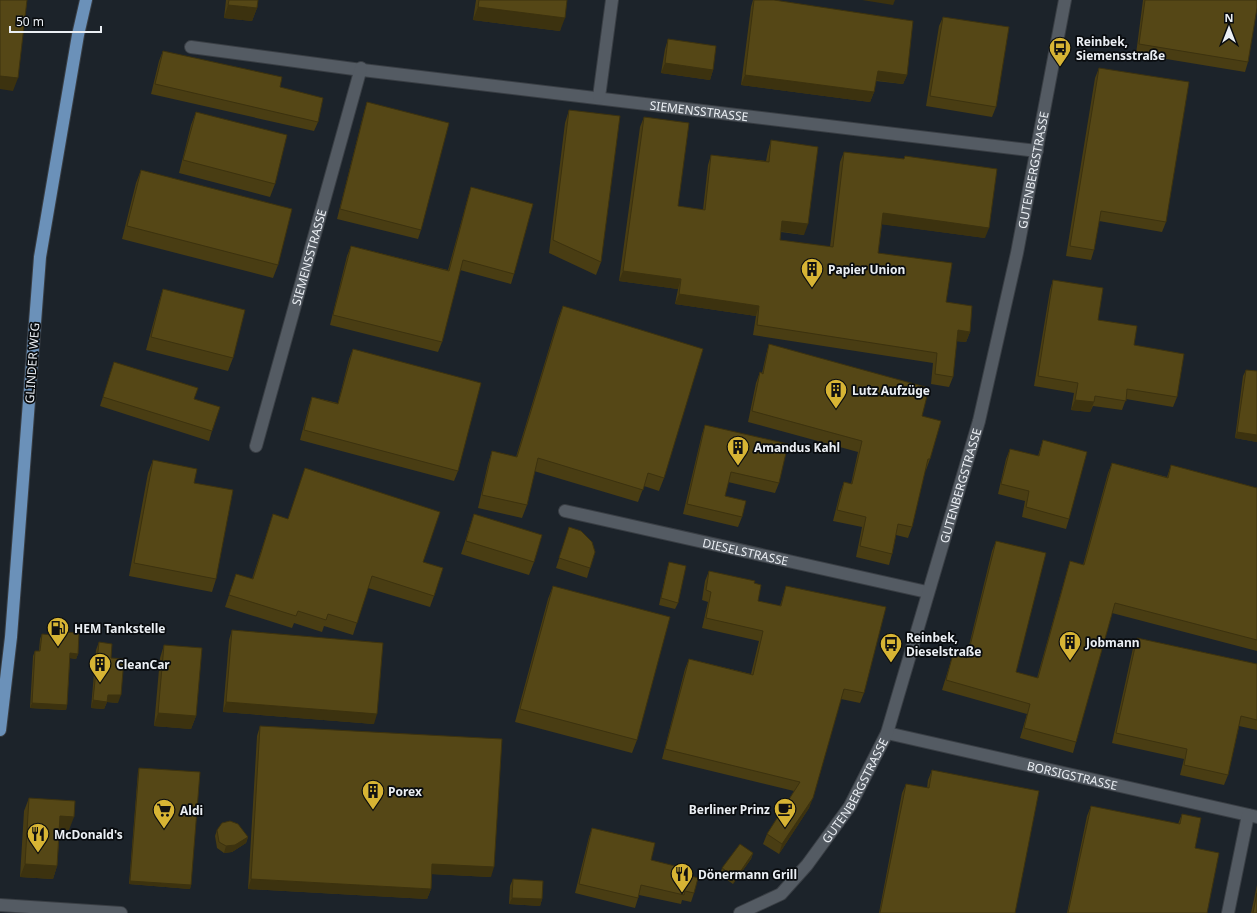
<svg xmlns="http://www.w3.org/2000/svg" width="1257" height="913" font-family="'Noto Sans',sans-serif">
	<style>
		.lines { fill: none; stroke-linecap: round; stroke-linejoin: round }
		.minor-casing { stroke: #393e44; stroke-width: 14 }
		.major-casing { stroke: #393e44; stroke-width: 14 }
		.minor { stroke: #545b63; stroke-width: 12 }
		.major { stroke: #6b91b9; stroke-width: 12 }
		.wall { fill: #493d13 }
		.shaded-wall { fill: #3c320f }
		.building { fill: #554716; stroke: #3c320f }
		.labels { text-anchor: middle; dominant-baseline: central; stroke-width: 3.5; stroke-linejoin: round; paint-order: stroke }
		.poi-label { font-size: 12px; font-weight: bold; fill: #ebeff4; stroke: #090c0f; text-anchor: start }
		.street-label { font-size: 12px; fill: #ebeff4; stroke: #090c0f }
	</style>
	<rect width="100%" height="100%" fill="#1c232a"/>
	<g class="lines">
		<!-- minor casing -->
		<g class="minor-casing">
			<g id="minor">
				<path id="s1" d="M191,47L354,69L1037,151"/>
				<path d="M599,97L612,0"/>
				<path id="s2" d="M256,446L361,68"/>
				<path id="s3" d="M565,511L927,592"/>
				<path id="s4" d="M887,733L1257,817"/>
				<path d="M0,905L121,913"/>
				<path id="s5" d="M740,913L781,894L807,865L850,806L887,733L979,421L1017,253L1065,0"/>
				<path d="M1228,913L1248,815"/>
			</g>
		</g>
		<!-- major casing -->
		<g class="major-casing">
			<path id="major" d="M0,730L11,637L40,257L78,35L86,0"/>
		</g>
		<!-- minor -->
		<use href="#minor" class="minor"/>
		<!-- major -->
		<use href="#major" class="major"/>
	</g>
	<!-- wall -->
	<path class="wall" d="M226,0H258L257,8L252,21L224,18Z
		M476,0H567L560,31L473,20Z
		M753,0H774L907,75L903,84L876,81L874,92L870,102L741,85L751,7Z
		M1143,0H1257L1248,62L1245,72L1136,54Z
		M943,17L996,107L992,117L926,106L939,26Z
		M668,39L713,70L710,80L661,73L665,49Z
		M163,51L280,87L318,122L314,131L151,94L159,61Z
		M1099,68L1166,222L1162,232L1099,221L1094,250L1091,260L1066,256L1095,78Z
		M367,102L421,230L418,239L337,219L364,112Z
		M569,110L601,262L596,275L549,253L565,123Z
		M196,112L275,184L270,197L179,173L191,125Z
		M644,117L678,206L703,210L708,165L711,155L766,161L768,151L771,140L804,235L781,232L780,240L830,247L840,162L844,152L904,159L905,156L985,238L882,224L878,253L946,302L970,332L966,342L956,341L953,377L949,387L931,384L933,363L753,335L756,316L675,304L678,289L619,281L640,127Z
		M141,170L278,265L273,278L122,239L136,183Z
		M471,187L514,274L511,284L460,270L442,342L438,352L330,325L347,256L351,246L448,270L468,197Z
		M1053,280L1098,320L1134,345L1177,397L1173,407L1126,399L1122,410L1093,406L1090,412L1071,410L1074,393L1034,386L1050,290Z
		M163,289L233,358L228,371L146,350L159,302Z
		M563,306L664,478L659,491L644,486L638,502L534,471L527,505L522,518L478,508L488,464L492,451L516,457L558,319Z
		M769,344L922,416L930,459L926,470H925L912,527L908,538L896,535L892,554L889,565L856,557L862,527L833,521L840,493L844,482L851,484L858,452L748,422L756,383L760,372L762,373L766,355Z
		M353,349L458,471L454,481L300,440L309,406L312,397L338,403L349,359Z
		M114,362L194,399L212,431L209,441L100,406Z
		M1246,370L1257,371V442L1235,438L1243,376Z
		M705,425L779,483L775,493L728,482L725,496L742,517L738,527L683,514L702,434Z
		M1043,440L1069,519L1066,529L1022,517L1025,501L998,494L1006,459L1010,449L1038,456Z
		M153,460L194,483L216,579L212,592L129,576L148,473Z
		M1112,463L1167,477L1171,465L1257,488V651L1112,613L1076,742L1073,753L1020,738L1027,714L942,690L950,664L953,654L966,658L992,551L996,541L1016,672L1037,678L1067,571L1070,561L1083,565L1108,473Z
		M305,468L423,562L434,596L430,607L368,588L353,635L324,626L322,632L294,623L292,628L225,607L236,574L252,579L273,514L288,519Z
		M474,514L534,562L529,575L461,554Z
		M569,527L590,568L587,578L556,568Z
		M669,562L678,603L675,609L659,605L667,569Z
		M709,571L754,583L758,601L780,606L786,586L864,693L860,703L841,699L809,808L779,854L763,844L767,834L794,791L662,759L685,669L689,659L751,674L759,641L702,628L708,602L702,600L705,581Z
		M553,586L637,740L632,753L515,722L548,599Z
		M232,630L374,724L223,712L229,640Z
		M64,632L78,654L76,659L70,658L67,705L66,710L30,708L33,656L35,651H39L40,639L42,634L62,636Z
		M1137,638L1257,664V730L1239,726L1228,775L1224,785L1180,775L1184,759L1112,743L1133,648Z
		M99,642L111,658L118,703L107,702L104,709L91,708L96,650Z
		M164,645L196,716L191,729L154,726L160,658Z
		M260,726L491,877L432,874L431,889L427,899L248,889L257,736Z
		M139,768L191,885L190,889L129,884L138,771Z
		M932,770L1015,913H879L902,793L906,784L927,788L928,780Z
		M29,798L69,830L60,829L57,866L53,879L20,877L24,811Z
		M1091,806L1178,824L1182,814L1195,848L1207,913H1067L1087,816Z
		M592,828L651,860L679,870L688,875L694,893L691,902L682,900L681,904L639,895L635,908L575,893L589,837Z
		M217,830L248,837L246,843L232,852L224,853L217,848L215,836Z
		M753,853L751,859L733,884L720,875L722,868Z
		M513,879L542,899L540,906L509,904L510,886Z
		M1257,885V913H1251Z"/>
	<!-- shaded-wall -->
	<path class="shaded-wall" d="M862,0H895L893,5Z
		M228,5L257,8L252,21L224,18Z
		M478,7L565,18L560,31L473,20Z
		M665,63L713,70L710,80L661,73Z
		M878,71L907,75L903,84L874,80Z
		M745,75L874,92L870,102L741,85Z
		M0,76L18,78L13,91L0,89Z
		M883,213L989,228L985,238L879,224Z
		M782,221L808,224L804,235L779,231Z
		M623,271L681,279L678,289L619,281Z
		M679,294L759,306L756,316L675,304Z
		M958,330L970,332L966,342L954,341Z
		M1075,400L1094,402L1090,412L1071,410Z
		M1237,432L1257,435V442L1235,438Z
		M70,653L78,654L76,659L69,658Z
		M108,695H121L118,703L107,702L104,709L91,708L93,700Z
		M226,702L377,714L374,724L223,712Z
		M32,703L67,705L66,710L30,708Z
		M158,713L196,716L191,729L154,726Z
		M813,798L809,808L779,854L782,844Z
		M60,816L74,817L69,830L56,829Z
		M248,837L246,843L232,852L224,853L226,846Z
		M753,853L751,859L733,884L736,878Z
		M25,864L57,866L53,879L20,877Z
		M432,864L494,867L491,877L429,874Z
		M251,879L431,889L427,899L248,889Z
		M130,881L191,885L190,889L129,884Z
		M512,898L542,899L540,906L509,904Z"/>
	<!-- building -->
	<path class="building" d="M0,0H27L18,78L0,76Z
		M229,0H258L257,8L228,5Z
		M479,0H567L565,18L478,7Z
		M754,0H774L913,21L907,75L878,71L874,92L745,75Z
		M1145,0H1257V8L1248,62L1139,44Z
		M943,17L1009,27L996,107L930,96Z
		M668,39L716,46L713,70L665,63Z
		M163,51L282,77L280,87L323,98L318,122L155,84Z
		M1099,68L1189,82L1166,222L1101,211L1094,250L1070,246Z
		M367,102L449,123L421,230L340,209Z
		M569,110L620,116L601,262L553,240Z
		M196,112L287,135L275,184L183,160Z
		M644,117L689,123L678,206L705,210L711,155L769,162L771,140L818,147L808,224L782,221L780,240L833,247L844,152L904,159L905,156L997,169L989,228L883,213L878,253L952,263L946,302L972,306L970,332L958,330L953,377L935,374L937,353L757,325L759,306L679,294L681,279L623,271Z
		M141,170L292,209L278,265L127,226Z
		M471,187L533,204L514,274L463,260L442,342L333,315L351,246L449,271Z
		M1053,280L1103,288L1098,320L1137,326L1134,345L1184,354L1177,397L1127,389L1126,401L1095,396L1094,402L1075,400L1078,383L1038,376Z
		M163,289L245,310L233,358L151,337Z
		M563,306L703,349L664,478L648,473L643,490L538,458L527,505L482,495L492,451L517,457Z
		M769,344L929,388L922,416L941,421L930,459H928L912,527L898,524L892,554L860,546L866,517L837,510L844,482L852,484L862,441L752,411L760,372L763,374Z
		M353,349L481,383L458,471L304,430L312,397L338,404Z
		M114,362L198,388L194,399L220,407L212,431L103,397Z
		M1246,370L1257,371V435L1237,432Z
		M705,425L788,444L779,483L731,472L725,496L746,501L742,517L687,504Z
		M1043,440L1087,452L1069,519L1026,507L1029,491L1001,484L1010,449L1039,456Z
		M153,460L197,469L194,483L233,490L216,579L134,563Z
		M1112,463L1168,478L1171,465L1257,488V640L1115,603L1076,742L1024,728L1030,704L946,680L953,654L967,658L996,541L1046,553L1016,672L1038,678L1070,561L1084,565Z
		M305,468L440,512L423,562L443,568L434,596L372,576L357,623L328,614L326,620L298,611L296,616L229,595L236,574L253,579L273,514L288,519Z
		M474,514L542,535L534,562L466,541Z
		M569,527L581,531L592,542L595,552L590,568L559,558Z
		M669,562L686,566L678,603L661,598Z
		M709,571L755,581L754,583L761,585L758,601L781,606L786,586L886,607L864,693L844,689L813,798L782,844L767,834L800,782L665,749L689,659L753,675L763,631L706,618L711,592L706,590Z
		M553,586L670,617L637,740L520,709Z
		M232,630L383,643L377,714L226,702Z
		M64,632L79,633L78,654L70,653L67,705L32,703L35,651H40L42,634L63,636Z
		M1137,638L1257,664V720L1241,716L1228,775L1184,765L1187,749L1116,733Z
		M99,642L112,644L111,658L124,659L121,695H108L107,702L93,700Z
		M164,645L202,648L196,716L158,713Z
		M260,726L502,739L494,867L432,864L431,889L251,879Z
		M139,768L200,772L191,885L130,881Z
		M932,770L1039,791L1015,913H880L906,784L929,788Z
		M29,798L75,801L74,817L60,816L57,866L25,864Z
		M1091,806L1180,824L1182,814L1201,818L1195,848L1219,853L1207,913H1068Z
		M230,821L238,824L248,837L235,845L226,846L219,842L217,830L222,823Z
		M592,828L655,843L651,860L679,867V870L689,872L688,875L698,878L694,893L685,891L684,895L641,885L638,898L579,884Z
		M740,844L753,853L736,878L722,868Z
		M513,879L543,881L542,899L512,898Z
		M1257,893V913H1253Z"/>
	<!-- icons -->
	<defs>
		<g id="bus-pin" transform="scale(1.15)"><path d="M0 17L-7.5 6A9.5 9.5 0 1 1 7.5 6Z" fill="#d7b434" stroke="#090c0f"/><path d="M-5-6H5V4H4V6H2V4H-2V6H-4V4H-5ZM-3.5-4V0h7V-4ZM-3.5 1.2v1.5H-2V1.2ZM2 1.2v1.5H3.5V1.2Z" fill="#111"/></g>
		<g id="building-pin" transform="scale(1.15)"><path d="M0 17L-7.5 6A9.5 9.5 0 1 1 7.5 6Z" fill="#d7b434" stroke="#090c0f"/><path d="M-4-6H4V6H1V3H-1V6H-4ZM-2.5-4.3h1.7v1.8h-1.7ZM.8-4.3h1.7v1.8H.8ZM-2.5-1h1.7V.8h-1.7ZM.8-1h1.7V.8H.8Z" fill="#111"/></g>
		<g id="fuel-pin" transform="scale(1.15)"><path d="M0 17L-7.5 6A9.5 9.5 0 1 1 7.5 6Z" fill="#d7b434" stroke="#090c0f"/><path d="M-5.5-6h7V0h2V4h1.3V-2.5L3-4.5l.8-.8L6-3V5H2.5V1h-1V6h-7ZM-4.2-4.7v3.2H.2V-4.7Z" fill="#111"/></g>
		<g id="cafe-pin" transform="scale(1.15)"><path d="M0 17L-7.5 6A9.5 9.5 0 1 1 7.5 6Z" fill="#d7b434" stroke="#090c0f"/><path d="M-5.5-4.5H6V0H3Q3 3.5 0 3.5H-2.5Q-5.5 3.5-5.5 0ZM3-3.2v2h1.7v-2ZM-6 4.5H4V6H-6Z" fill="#111"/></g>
		<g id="supermarket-pin" transform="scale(1.15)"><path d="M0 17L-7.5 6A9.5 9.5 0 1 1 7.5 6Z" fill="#d7b434" stroke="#090c0f"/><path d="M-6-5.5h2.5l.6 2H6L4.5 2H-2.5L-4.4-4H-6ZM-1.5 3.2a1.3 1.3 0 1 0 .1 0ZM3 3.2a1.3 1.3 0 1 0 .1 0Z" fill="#111"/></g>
		<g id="restaurant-pin" transform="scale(1.15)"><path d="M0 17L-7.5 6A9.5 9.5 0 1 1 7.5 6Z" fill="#d7b434" stroke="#090c0f"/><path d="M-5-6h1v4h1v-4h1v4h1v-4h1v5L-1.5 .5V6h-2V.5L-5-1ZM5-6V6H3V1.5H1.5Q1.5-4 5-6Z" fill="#111"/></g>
	</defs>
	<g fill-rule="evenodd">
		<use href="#bus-pin" x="1060" y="48"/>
		<use href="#building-pin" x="812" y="269"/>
		<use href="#building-pin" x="836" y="390"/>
		<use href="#building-pin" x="738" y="447"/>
		<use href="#fuel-pin" x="58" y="628"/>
		<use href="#building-pin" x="1070" y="642"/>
		<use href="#bus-pin" x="891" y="644"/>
		<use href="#building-pin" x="100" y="664"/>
		<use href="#building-pin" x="373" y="791"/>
		<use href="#cafe-pin" x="785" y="809"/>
		<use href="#supermarket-pin" x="164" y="810"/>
		<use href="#restaurant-pin" x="38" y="834"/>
		<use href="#restaurant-pin" x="682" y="874"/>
	</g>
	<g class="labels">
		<!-- poi labels -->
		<g class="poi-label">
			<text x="1076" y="41">Reinbek,<tspan x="1076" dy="14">Siemensstraße</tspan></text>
			<text x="828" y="269">Papier Union</text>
			<text x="852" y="390">Lutz Aufzüge</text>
			<text x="754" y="447">Amandus Kahl</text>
			<text x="74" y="628">HEM Tankstelle</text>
			<text x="906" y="637">Reinbek,<tspan x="906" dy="14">Dieselstraße</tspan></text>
			<text x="1086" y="642">Jobmann</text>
			<text x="116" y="664">CleanCar</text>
			<text x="388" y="791">Porex</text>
			<text x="770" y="809" text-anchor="end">Berliner Prinz</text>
			<text x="180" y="810">Aldi</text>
			<text x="54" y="834">McDonald's</text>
			<text x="698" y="874">Dönermann Grill</text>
		</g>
		<!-- street labels -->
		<g class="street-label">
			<text stroke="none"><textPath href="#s1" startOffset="512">SIEMENSSTRASSE</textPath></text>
			<text stroke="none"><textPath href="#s5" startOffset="821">GUTENBERGSTRASSE</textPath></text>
			<text stroke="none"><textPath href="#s2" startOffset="196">SIEMENSSTRASSE</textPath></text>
			<text transform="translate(32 363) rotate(-86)">GLINDER WEG</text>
			<text stroke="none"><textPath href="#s5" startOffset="497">GUTENBERGSTRASSE</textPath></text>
			<text stroke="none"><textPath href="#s3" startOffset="185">DIESELSTRASSE</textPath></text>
			<text stroke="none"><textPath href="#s4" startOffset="190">BORSIGSTRASSE</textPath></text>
			<text stroke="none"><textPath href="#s5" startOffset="173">GUTENBERGSTRASSE</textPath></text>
		</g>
	</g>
	<!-- north arrow -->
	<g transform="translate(1229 28)" stroke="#090c0f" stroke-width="3" paint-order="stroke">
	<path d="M0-3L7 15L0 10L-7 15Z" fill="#ebeff4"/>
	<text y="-6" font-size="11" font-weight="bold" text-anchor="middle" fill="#ebeff4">N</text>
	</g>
	<!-- scale -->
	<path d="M10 26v6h91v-6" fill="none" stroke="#ebeff4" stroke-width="2"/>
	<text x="16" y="26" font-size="12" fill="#ebeff4" stroke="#090c0f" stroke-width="3" paint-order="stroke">50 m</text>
</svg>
